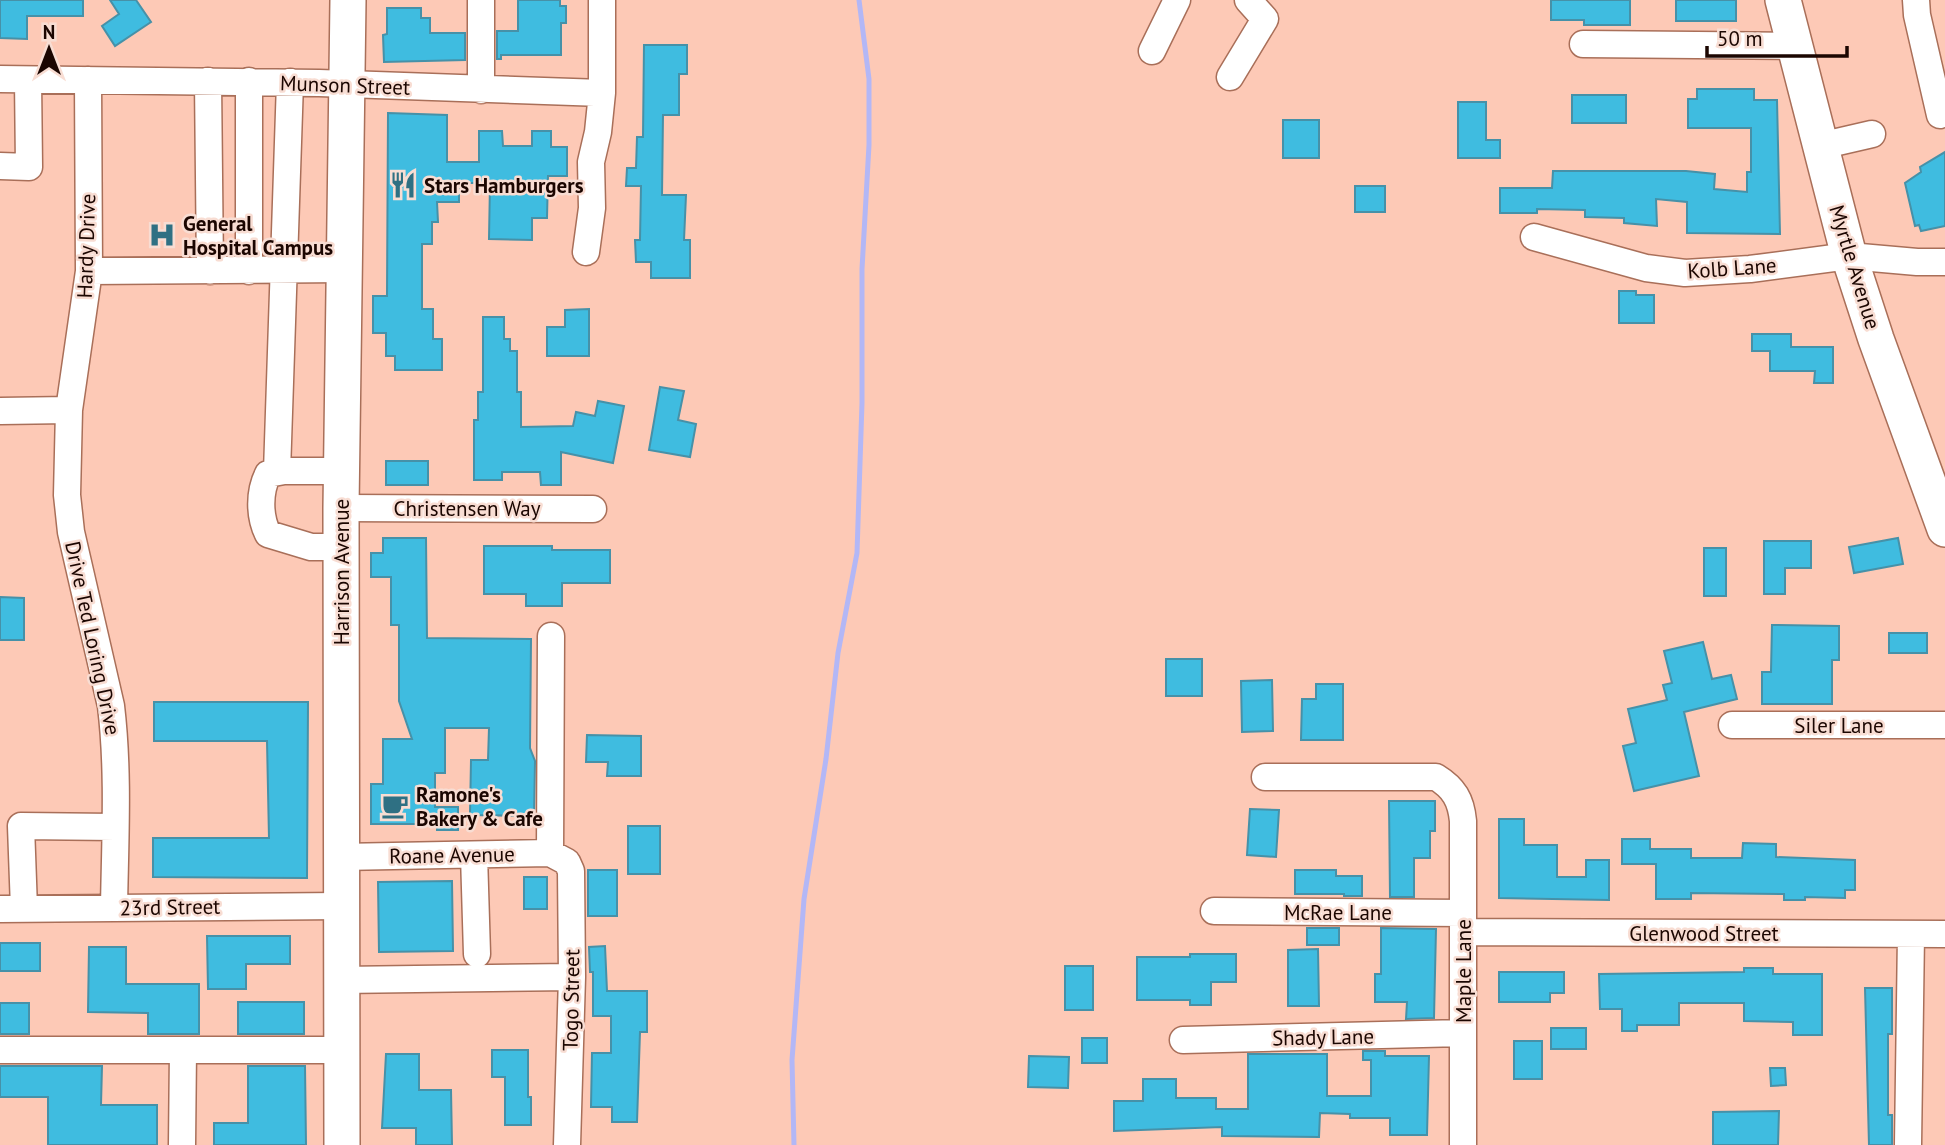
<svg xmlns="http://www.w3.org/2000/svg" width="1945" height="1145" font-family="'PT Sans',sans-serif">
	<style>
		.lines { fill: none; stroke-linecap: round; stroke-linejoin: round }
		.stream { stroke: #b3b7f6; stroke-width: 5 }
		.building { fill: #3fbce0; stroke: #4691a8; stroke-width: 2 }
		.minor-casing { stroke: #a96f59; stroke-width: 29 }
		.major-casing { stroke: #a96f59; stroke-width: 38 }
		.minor { stroke: #fff; stroke-width: 26 }
		.major { stroke: #fff; stroke-width: 35 }
		.labels { text-anchor: middle; dominant-baseline: central; stroke-width: 5; stroke-linejoin: round; paint-order: stroke }
		.street-label { font-size: 21px; fill: #1b0601; stroke: #f8ddd3 }
		.poi-label { font-size: 21px; font-weight: bold; fill: #1b0601; stroke: #f8ddd3; text-anchor: start }
	</style>
	<rect width="100%" height="100%" fill="#fdc9b6"/>
	<g class="lines">
		<!-- stream -->
		<path class="stream" d="M794,1145L792,1060L804,899L826,759L838,653L857,553L862,403V269L869,145V79L859,0"/>
	</g>
	<!-- building -->
	<path class="building" d="M0,0H83V16H27V39L0,38Z
		M110,0H136L151,22L115,46L102,26L119,14Z
		M518,0H560V6H566V23H561V55H501V59H497V31H518Z
		M1551,0H1630V25H1584V20H1551Z
		M1676,0H1736V21H1676Z
		M387,8H421V18H430V33H465V60L384,62L383,35L387,34Z
		M644,45H687V74H679V115H663L662,195H686L684,240H690V278H651V262H636L635,240H640L641,186H626L627,168H636L637,137H643Z
		M1697,89H1754V100H1777L1780,234L1687,233V202L1656,199L1657,226L1624,223V218L1585,217V210L1537,209V213H1500V188H1552L1553,171H1686L1715,174L1714,189L1747,192V172H1751V128H1688V99H1697Z
		M1572,95H1626V123H1572Z
		M1458,102H1486V140H1500V158H1458Z
		M388,113L447,115V162H479V131H502L503,146H532V131H551V147H567V176H548L547,218H532V240L489,239L490,183H459V202H437L438,222H432V244H422V309H433V339H442V370H395V356H386V333H373V296H387Z
		M1283,120H1319V158H1283Z
		M1945,152V226L1921,231L1919,225L1915,226L1905,183L1921,172L1920,167Z
		M1355,186H1385V212H1355Z
		M1619,291H1636V295H1654V323H1619Z
		M589,309V356H547V327H565V310Z
		M483,317H504V339H510V351H517V392H521V427L573,426L576,412L595,416L598,401L624,406L613,463L561,452V485H541L540,472H502V480H474V420H478V392H483Z
		M1752,334H1791V347H1833V383H1814L1815,371H1770V351H1752Z
		M660,387L684,391L678,420L696,424L690,457L649,450Z
		M386,461H428V485H386Z
		M383,538H426L427,638L531,639L530,748L535,761L534,816L470,815L471,760H488L489,728H445V773H435V807H458V830H437V824H371V784H383V739H412L399,701V625H391V577H371V553H383Z
		M1898,538L1903,564L1854,573L1849,547Z
		M1764,541H1811V568H1785V594H1764Z
		M484,546H552V550H610V583H562V606H526V594H484Z
		M1704,548H1726V596H1704Z
		M0,597L24,598V640H0Z
		M1772,625L1839,626V660H1832V704H1762V672H1771Z
		M1889,633H1927V653H1889Z
		M1703,642L1712,679L1731,675L1737,699L1684,712L1699,776L1634,791L1623,746L1636,743L1628,709L1667,700L1663,685L1672,683L1664,651Z
		M1166,659H1202V696H1166Z
		M1272,680L1273,731L1242,732L1241,681Z
		M1316,684H1343V740H1301L1302,699H1316Z
		M154,702H308L307,878L153,877V838H269L267,741H154Z
		M587,735L641,736V776H607L608,762H586Z
		M1389,801H1435V831H1430V858H1414V897H1390Z
		M1250,809L1279,810L1276,857L1247,855Z
		M1499,819H1524V845H1557V877H1586V860H1609V900L1499,898Z
		M628,826H660V874H628Z
		M1622,839H1650V849H1691V858H1742L1743,843L1776,844V857L1855,860V890H1845V898L1805,897V900H1784V894L1691,893V899H1656V864H1622Z
		M588,870H617V916H588Z
		M1295,870H1336V876H1362V896H1344V894H1295Z
		M524,877H547V909H524Z
		M452,881L453,951L379,952L378,882Z
		M1307,928H1339V945H1307Z
		M1381,928L1436,929L1434,1018L1406,1019L1407,1002H1375V974H1381Z
		M207,936H290V964H246V989H208Z
		M0,943H40V971H0Z
		M605,946L607,991H647V1032H640L637,1122H612V1107H591L592,1053H611V1016H593V972H590L589,947Z
		M89,947H126V984H199V1034H148V1013L88,1012Z
		M1318,949L1319,1006H1288V950Z
		M1190,954H1236V982H1211V1005H1190V1000H1137V957H1190Z
		M1065,966H1093V1010H1065Z
		M1744,968H1773V974H1822V1035H1793V1022L1744,1021V1003H1679V1025H1637V1031H1622V1009H1600L1599,974L1744,972Z
		M1499,972H1564V993H1550V1002H1499Z
		M1865,988H1892V1034H1888V1115H1892V1145H1869Z
		M238,1002H304V1034H238Z
		M0,1003H29V1034H0Z
		M1551,1028H1586V1049H1551Z
		M1082,1038H1107V1063H1082Z
		M1514,1041H1542V1079H1514Z
		M492,1050H528V1097H531V1125H505V1077H492Z
		M1363,1051H1385V1056H1429L1427,1135H1390V1118H1350V1114L1320,1113L1319,1137L1222,1136V1127L1114,1131V1101H1143V1079H1176V1098H1216V1109H1248V1054H1327V1096H1371V1060H1363Z
		M386,1054H419V1090H451L452,1145H416V1128H382Z
		M1029,1056L1069,1057L1068,1088L1028,1087Z
		M0,1066H102L101,1105H157V1145H48V1097H0Z
		M248,1066H305L306,1145H214V1123H248Z
		M1770,1068H1785L1786,1085L1771,1086Z
		M1779,1111L1778,1145H1713V1112Z"/>
	<g class="lines">
		<!-- minor casing -->
		<g class="minor-casing">
			<path id="minor" d="M481,0V90
				M1916,0L1917,15L1940,115
				M1583,44L1794,46
				M1152,51L1177,0
				M1230,77L1265,19L1248,0
				M0,79L319,83L602,93
				M88,80L89,271L69,410L67,495L71,532L111,706C119,773 115,841 114,908
				M208,81L210,271
				M249,81V271
				M1820,146L1872,134
				M0,166L29,167L28,80
				M1534,237L1646,268L1685,273L1750,269L1849,256L1917,262H1945
				M586,252L592,208L591,162L598,132L602,93V0
				M89,271L344,269
				M0,411L69,410
				M277,472L290,82
				M341,508L593,509
				M341,547H311L268,534C259,516 259,492 268,474L284,471H341
				M1732,725H1945
				M1265,777H1436C1454,788 1461,800 1463,821V1145
				M550,853L551,636
				M474,855L477,954
				M341,857L550,853L567,862L571,871L572,977L567,1145
				M0,909L341,906
				M24,909L21,826L115,827
				M1214,911L1463,913
				M1463,932L1945,934
				M341,980L572,977
				M1183,1040L1463,1033
				M0,1050H342
				M182,1145L183,1050
				M1908,1145L1911,934"/>
		</g>
		<!-- major casing -->
		<g class="major-casing">
			<path id="major" d="M1783,0L1849,256L1876,339L1945,529
				M342,1145L341,508L348,0"/>
		</g>
		<!-- minor -->
		<use href="#minor" class="minor"/>
		<!-- major -->
		<use href="#major" class="major"/>
	</g>
	<!-- icons -->
	<defs>
		<g id="restaurant-bare" transform="scale(2.1)"><path d="M-5-6h1v4h1v-4h1v4h1v-4h1v5L-1.5 .5V6h-2V.5L-5-1ZM5-6V6H3V1.5H1.5Q1.5-4 5-6Z" fill="#2f7083" stroke="#f8ddd3" stroke-width="2.5" paint-order="stroke"/></g>
		<g id="hospital-bare" transform="scale(2.1)"><path d="M-5-5h3v3.5h4V-5h3V5h-3V1.5h-4V5h-3Z" fill="#2f7083" stroke="#f8ddd3" stroke-width="2.5" paint-order="stroke"/></g>
		<g id="cafe-bare" transform="scale(2.1)"><path d="M-5.5-4.5H6V0H3Q3 3.5 0 3.5H-2.5Q-5.5 3.5-5.5 0ZM3-3.2v2h1.7v-2ZM-6 4.5H4V6H-6Z" fill="#2f7083" stroke="#f8ddd3" stroke-width="2.5" paint-order="stroke"/></g>
	</defs>
	<g fill-rule="evenodd">
		<use href="#restaurant-bare" x="403" y="185"/>
		<use href="#hospital-bare" x="162" y="235"/>
		<use href="#cafe-bare" x="395" y="806"/>
	</g>
	<g class="labels">
		<!-- street labels -->
		<g class="street-label">
			<text transform="translate(345 85) rotate(2)">Munson Street</text>
			<text transform="translate(86 246) rotate(-88)">Hardy Drive</text>
			<text transform="translate(1855 267) rotate(73)">Myrtle Avenue</text>
			<text transform="translate(1732 268) rotate(-4)">Kolb Lane</text>
			<text x="467" y="508">Christensen Way</text>
			<text transform="translate(341 572) rotate(-90)">Harrison Avenue</text>
			<text transform="translate(93 638) rotate(78)">Drive Ted Loring Drive</text>
			<text x="1839" y="725">Siler Lane</text>
			<text transform="translate(452 855) rotate(-1)">Roane Avenue</text>
			<text transform="translate(170 907) rotate(-1)">23rd Street</text>
			<text x="1338" y="912">McRae Lane</text>
			<text x="1704" y="933">Glenwood Street</text>
			<text transform="translate(1463 971) rotate(-90)">Maple Lane</text>
			<text transform="translate(571 1000) rotate(-89)">Togo Street</text>
			<text transform="translate(1323 1037) rotate(-1)">Shady Lane</text>
		</g>
		<!-- poi labels -->
		<g class="poi-label">
			<text x="424" y="185">Stars Hamburgers</text>
			<text x="183" y="223">General<tspan x="183" dy="24">Hospital Campus</tspan></text>
			<text x="416" y="794">Ramone's<tspan x="416" dy="24">Bakery &amp; Cafe</tspan></text>
		</g>
	</g>
	<!-- north arrow -->
	<g transform="translate(49 49)" stroke="#f8ddd3" stroke-width="5" paint-order="stroke">
	<path d="M0-5L12 26L0 18L-12 26Z" fill="#1b0601"/>
	<text y="-10" font-size="19" font-weight="bold" text-anchor="middle" fill="#1b0601">N</text>
	</g>
	<!-- scale -->
	<path d="M1707 46v10h140v-10" fill="none" stroke="#1b0601" stroke-width="3.5"/>
	<text x="1717" y="46" font-size="21" fill="#1b0601" stroke="#f8ddd3" stroke-width="5" paint-order="stroke">50 m</text>
</svg>
